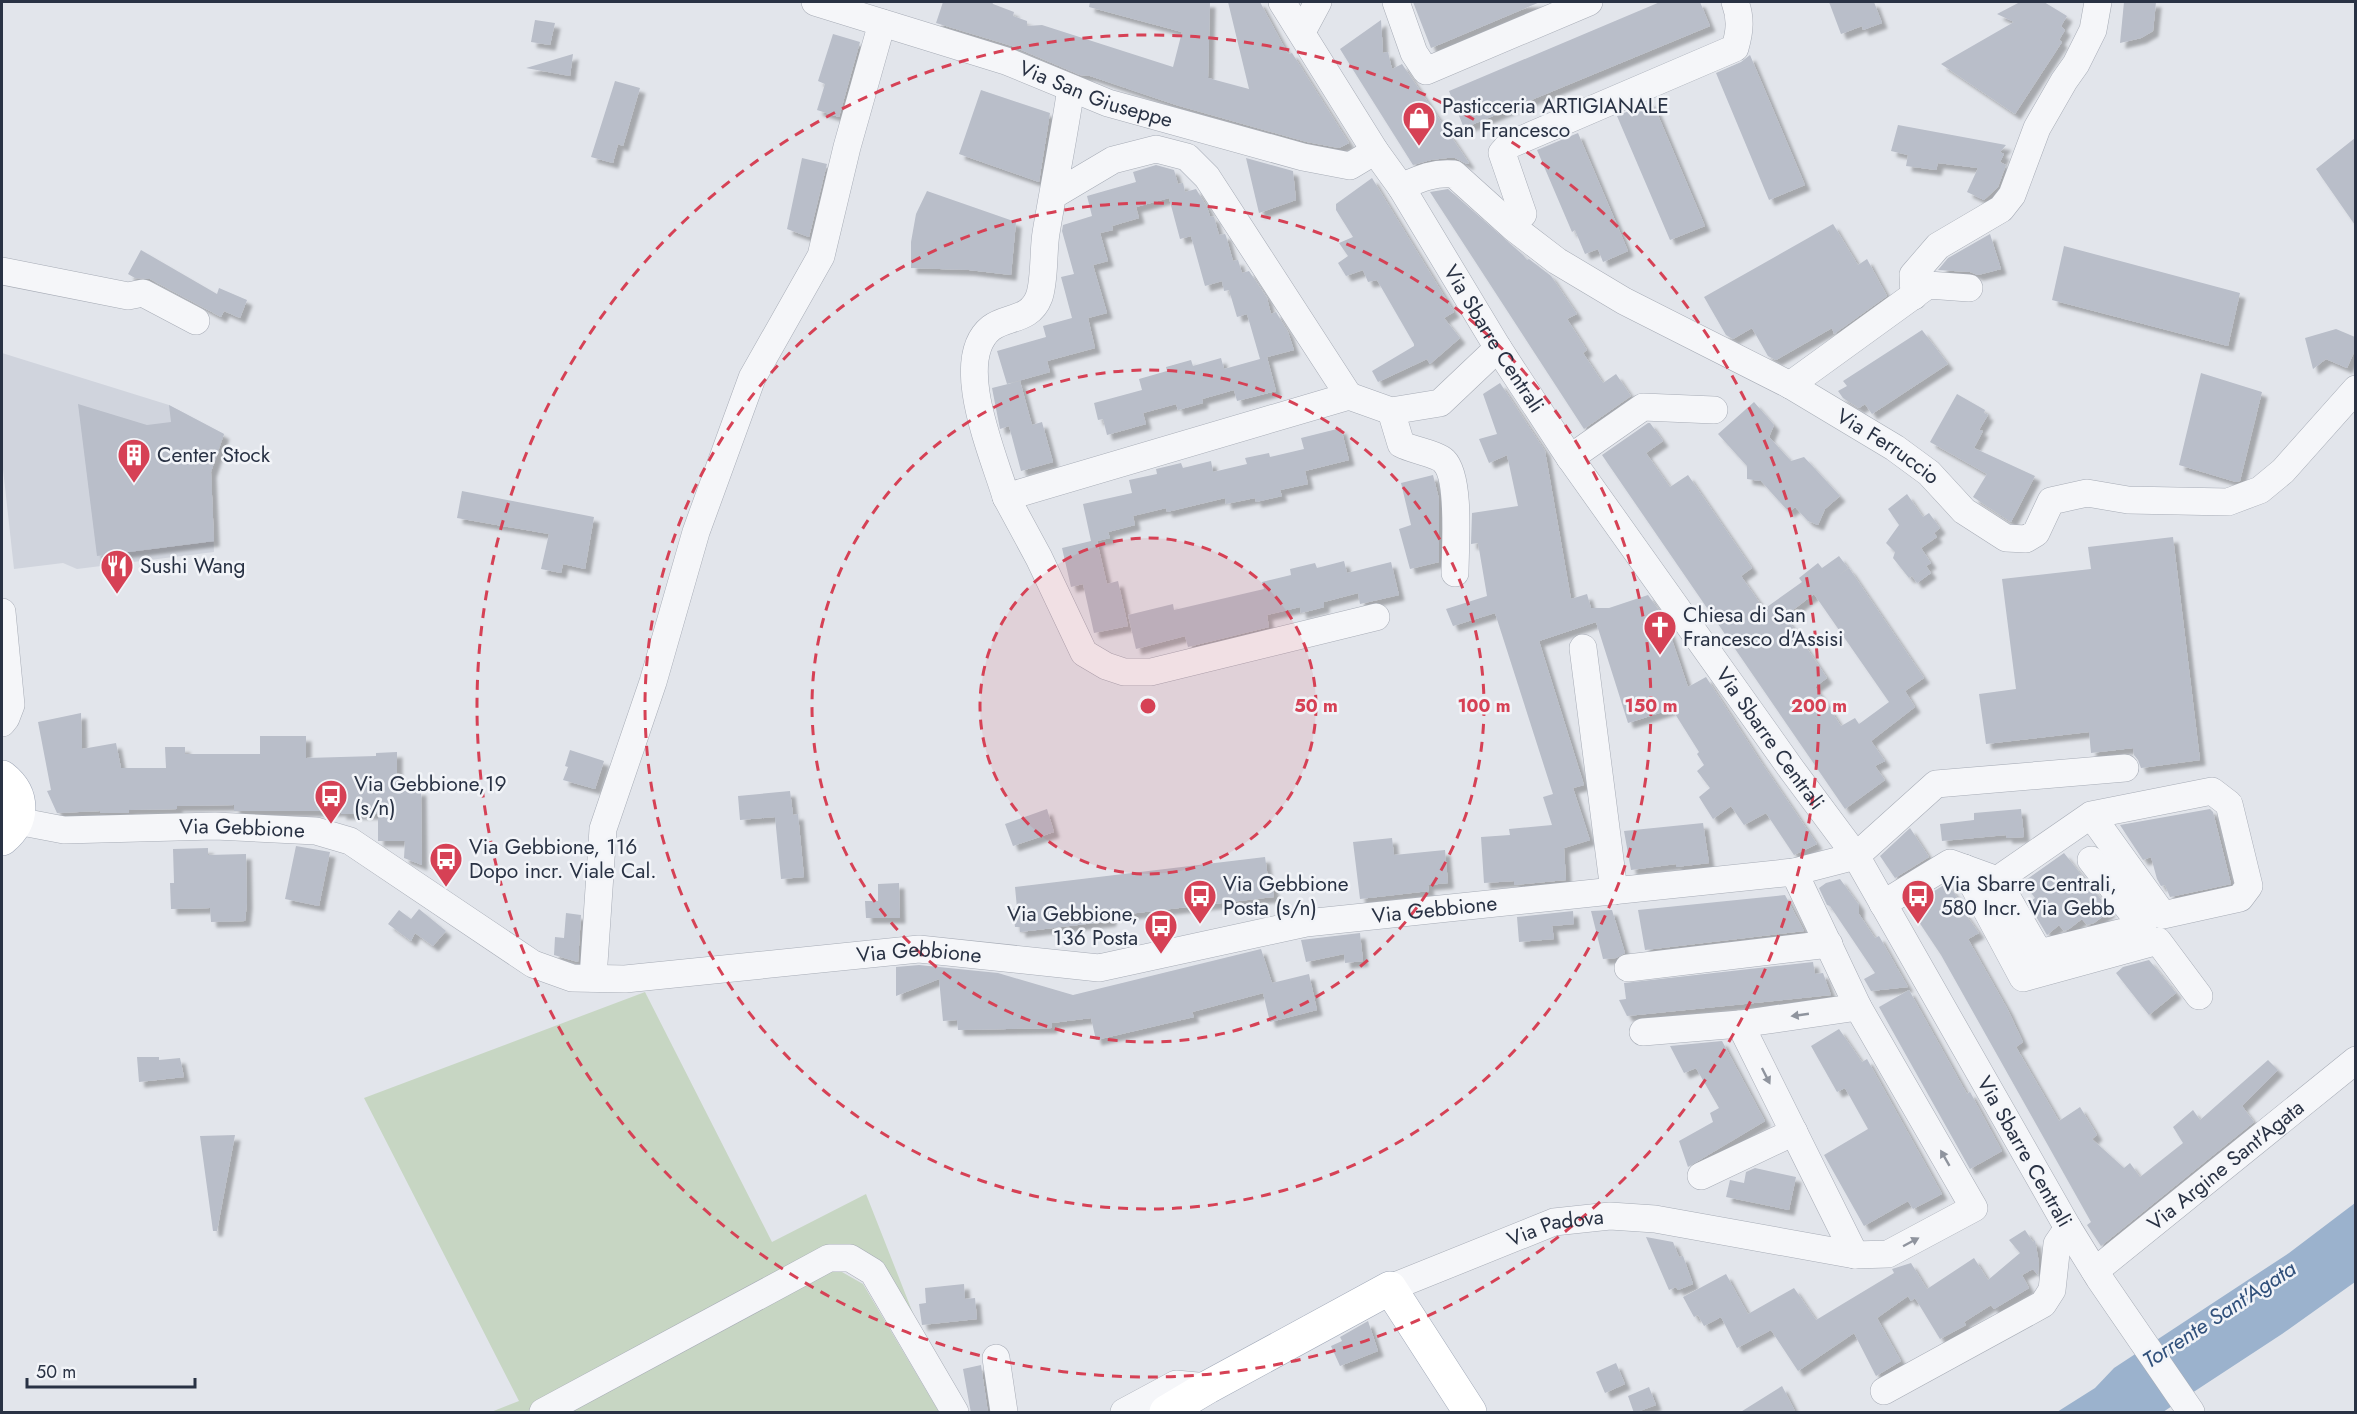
<svg xmlns="http://www.w3.org/2000/svg" width="2357" height="1414" font-family="Jost,sans-serif">
	<style>
		.built { fill: #d0d4dd }
		.green { fill: #c7d6c3 }
		.water { fill: #9bb2cd }
		.building { fill: #b9bec9; fill-rule: evenodd; filter: url(#shadow) }
		.lines { fill: none; stroke-linecap: round; stroke-linejoin: round }
		.minor-casing { stroke: #a7acb6; stroke-width: 28 }
		.major-casing { stroke: #a1a9b8; stroke-width: 34 }
		.minor { stroke: #f5f6f9; stroke-width: 27 }
		.major { stroke: #fff; stroke-width: 33 }
		.oneway { fill: #8f949e }
		.ring { fill: none; stroke: #d64155; stroke-width: 3; stroke-dasharray: 10 8 }
		.labels { text-anchor: middle; dominant-baseline: central; stroke-width: 5; stroke-linejoin: round; paint-order: stroke }
		.street-label { font-size: 21px; fill: #293244; stroke: #f2f4f8 }
		.poi-label { font-size: 21px; fill: #293244; stroke: #f2f4f8; text-anchor: start }
		.water-label { font-size: 22px; font-style: italic; fill: #30507b; stroke: #f2f4f8 }
		.centre { fill: #d64155; stroke: #f2f4f8; stroke-width: 3 }
		.ring-label { font-size: 18px; text-anchor: middle; font-weight: bold; fill: #d64155; stroke: #f2f4f8; stroke-width: 5; stroke-linejoin: round; paint-order: stroke }
	</style>
	<defs>
		<filter id="shadow"><feDropShadow dx="5.5" dy="5.5" stdDeviation="1.5" flood-color="#0004"/></filter>
	</defs>
	<rect width="100%" height="100%" fill="#e2e5eb"/>
	<!-- built -->
	<path class="built" d="M2,353L169,405L224,434L211,472L214,552L77,569L63,563L14,569L2,460Z"/>
	<!-- green -->
	<path class="green" d="M645,992L772,1242L866,1194L918,1326L968,1412H960L878,1268L826,1249L529,1412H491L519,1401L364,1098Z
		M829,1272H842L863,1284L939,1412H569Z"/>
	<!-- water -->
	<path class="water" d="M2355,1203V1282L2282,1334L2163,1412H2057L2095,1388L2114,1368L2289,1253Z"/>
	<!-- building -->
	<path class="building" d="M943,2H992L993,4L1014,12L1013,16L1027,21V26L1042,25L1173,67L1182,32L1089,7L1090,2H1210L1208,78L1249,89L1228,2H1260L1288,54L1292,53L1349,143L1339,148L1307,142L1176,105L1090,76L1080,75L1012,46L936,23Z
		M1413,2H1540L1431,48Z
		M1660,2H1700L1710,26L1464,128L1449,91Z
		M1829,2H1874L1882,23L1863,30L1862,26L1841,34Z
		M2020,2H2044L2067,16L2061,26L2065,30L2059,40L2062,42L2015,114L1941,64L2014,22L1997,14Z
		M2124,2H2156L2153,31L2141,38L2120,43Z
		M535,20L555,23L550,45L531,42Z
		M1381,20L1383,53L1388,52L1392,69L1402,64L1469,163L1467,164L1455,158H1447L1431,160L1413,165L1340,49Z
		M833,34L860,42L839,117L817,110L825,84L818,81Z
		M573,54L570,76L526,68Z
		M1750,55L1805,185L1769,200L1716,73L1741,62Z
		M615,81L640,88L623,146L618,144L613,163L591,157Z
		M981,90L1050,113L1039,182L959,154Z
		M1652,101L1705,226L1670,240L1617,116Z
		M1898,125L2006,145L2000,152L2004,154L2000,162L2006,165L1998,187L1984,200L1967,192L1978,168L1938,163L1936,170L1906,166L1908,155L1891,151Z
		M1578,133L1628,251L1603,262L1598,249L1585,254L1575,230L1572,232L1537,150Z
		M2355,138V225L2316,169Z
		M802,158L827,164L809,237L787,229Z
		M1246,158L1293,171L1296,200L1259,213Z
		M1156,165L1174,170L1178,184L1183,183L1185,192L1196,189L1207,207L1210,216L1214,217L1219,235L1225,234L1226,236L1233,261L1238,260L1242,273L1249,271L1267,298L1271,314L1276,312L1288,332L1294,350L1267,357L1276,391L1237,401L1234,390L1202,399L1203,403L1178,410L1176,404L1143,413L1146,424L1107,435L1103,419L1098,420L1094,403L1142,390L1139,379L1167,371L1166,367L1191,360L1193,366L1221,358L1224,369L1260,359L1247,314L1237,317L1229,290L1224,291L1222,281L1205,286L1191,236L1180,239L1169,198L1136,207L1139,218L1112,226L1113,230L1100,233L1108,261L1093,265L1107,313L1088,318L1095,348L1047,361L1050,372L1007,384L997,351L1046,337L1043,326L1072,318L1061,277L1074,274L1062,231L1063,225L1092,216L1087,196L1136,182L1133,172Z
		M1372,178L1454,312L1444,318L1460,338L1430,364L1427,359L1378,382L1372,371L1414,346V344L1377,280L1368,282L1363,270L1346,276L1338,263L1348,256L1339,243L1353,237L1336,210V204Z
		M1448,189L1523,255L1527,260L1529,259L1551,276L1577,314L1567,319L1587,350L1583,353L1603,383L1616,374L1631,396L1584,429L1430,192Z
		M927,191L1016,222L1011,275L969,270L911,268V242L916,214Z
		M1833,224L1858,265L1867,259L1887,296L1834,334L1832,328L1776,360L1768,356L1752,328L1733,339L1726,335L1704,297Z
		M1990,234L2001,269L1978,275L1970,272L1938,270L1948,258Z
		M2064,246L2240,293L2228,346L2052,300Z
		M141,250L217,294L219,288L247,300L240,318L224,311L221,317L150,279L135,278L128,274Z
		M2336,329L2355,337V350L2347,368L2326,359L2313,369L2305,338Z
		M1922,330L1948,364L1872,414L1865,404L1859,408L1843,398L1838,391L1847,386L1843,381Z
		M2201,373L2262,392L2240,481L2236,482L2179,465Z
		M1020,381L1032,425L1042,422L1053,462L1021,471L1009,426L1000,429L992,388Z
		M1500,383L1545,451L1571,599L1587,594L1591,608H1609L1648,595L1665,619L1688,687L1706,677L1759,759L1817,844L1794,855L1766,813L1744,825L1731,806L1713,819L1699,797L1710,788L1697,771L1704,765L1697,754L1699,752L1672,709L1628,723L1596,622L1539,641L1584,785L1573,788L1590,840L1564,848L1566,880L1514,885V881L1484,883L1481,837L1510,835L1509,829L1552,825L1543,797L1553,794L1495,613L1453,626L1446,609L1487,596L1478,543L1471,544L1472,513L1518,506L1507,455L1489,463L1479,439L1497,434L1483,394Z
		M1957,394L1985,410L1984,413L1988,415L1979,430L1983,431L1974,448L2035,476L2011,522L1973,497L1987,474L1930,442Z
		M1754,402L1774,425L1769,437L1791,461L1804,457L1840,496L1825,509L1818,525L1808,521L1795,507L1789,512L1761,481L1747,479V466L1718,434Z
		M78,404L147,425L171,422L169,405L224,434L211,472L214,541L97,556Z
		M1648,423H1650L1663,441L1646,453L1670,487L1688,475L1752,568L1741,576L1764,609L1802,582L1799,578L1818,563L1822,568L1839,556L1848,568L1838,576L1849,568L1924,678L1905,691L1915,707L1871,741L1885,761L1875,766L1885,780L1845,809L1602,455ZM1814,594L1889,702L1859,724L1855,718L1841,726L1815,687L1827,678L1785,616Z
		M1341,428L1349,460L1305,471L1308,484L1280,490L1282,496L1256,502L1255,498L1226,504L1225,498L1167,512L1166,508L1133,516L1135,525L1108,532L1110,538L1097,541L1107,584L1118,581L1128,626L1094,633L1083,584L1071,587L1062,548L1091,541L1083,504L1132,493L1129,480L1157,474L1156,469L1181,463L1183,468L1211,461L1213,472L1247,464L1245,458L1269,453L1270,457L1304,449L1301,438Z
		M1433,475L1439,499V562L1410,569L1399,529L1411,525L1401,483Z
		M462,491L594,517L585,569L563,564L561,573L541,569L549,534L457,518Z
		M1907,494L1923,517L1929,513L1940,528L1934,533L1937,537L1921,548L1931,563L1926,566L1931,573L1917,583L1912,576L1909,578L1893,558L1895,552L1886,543L1899,525L1888,509Z
		M2173,537L2200,760L2141,768L2138,760L2134,755L2133,748L2091,753L2089,732L1986,744L1979,694L2016,689L2002,579L2091,569L2088,547Z
		M1344,561L1347,573L1391,562L1399,595L1360,604L1358,593L1324,602V607L1313,610L1301,613L1300,607L1267,615L1269,627L1188,647L1185,636L1136,649L1128,615L1173,604L1174,610L1264,589L1262,582L1291,575L1290,569L1315,563L1317,568Z
		M81,713L82,749L116,743L121,768H166L165,747H185V754H260V736H306V758L376,756V753L397,752V791L421,790L422,865L404,858L405,841H378V814H341V811H234V805L177,806V809L129,810V813H100V811L57,813L47,791L51,790L38,722Z
		M570,750L604,761L595,789L563,780L568,767L565,766Z
		M790,791L793,815L798,814L804,877L781,879L775,817L740,820L738,796Z
		M1047,809L1054,832L1013,846L1005,824Z
		M2021,809L2024,837L2007,838L2006,835L1942,841L1940,824L1974,820V813Z
		M2210,809L2213,812L2231,884L2170,897L2165,885L2161,886L2157,879L2151,857L2143,860L2120,825Z
		M1703,823L1709,863L1676,867V864L1631,870L1624,831Z
		M1910,828L1929,857L1895,878L1880,856Z
		M1392,838L1394,855L1445,850L1448,883L1428,885L1429,891L1360,899L1353,842Z
		M296,846L330,852L319,906L285,899Z
		M208,848V855L246,854L247,903L245,921L211,922L210,908L171,909L170,883H174L173,849Z
		M2064,853L2110,911L2094,923L2087,925L2082,919L2069,929L2064,931L2059,925L2047,935L2028,903L2035,898L2023,882Z
		M1265,857L1268,878H1272L1274,897L1111,916V921L1020,932V927H1015L1013,909L1017,908L1015,887Z
		M1840,879L1859,905V914L1875,938L1879,936L1908,987L1871,991L1864,979L1875,973L1830,906L1827,905L1819,888L1826,883Z
		M899,883L900,918H866L865,901H878V884Z
		M1947,883L1961,903L1959,905L1979,933L1968,939L2008,1010L2023,1042L2016,1047L2059,1121L2080,1107L2097,1135L2092,1139L2124,1168L2130,1163L2140,1177L2183,1143L2173,1127L2193,1110L2200,1120L2268,1060L2278,1070L2242,1106L2254,1122L2101,1246L2087,1225L2091,1222L1941,955L1909,907Z
		M1785,895L1804,931L1645,950L1638,910Z
		M419,909L446,931L433,946L415,933L411,941L388,924L399,910L411,919Z
		M1612,910L1625,953L1616,958L1603,959L1591,911Z
		M1573,911L1574,924L1552,926L1554,939L1519,942L1517,917Z
		M566,913L581,915L578,962L554,955L555,937L564,938Z
		M1360,933L1363,961L1345,963L1344,954L1306,962L1301,940Z
		M1261,949L1272,983L1309,974L1317,1010L1270,1022L1263,993L1192,1012L1194,1017L1096,1040L1091,1018L1052,1023V1028L958,1030L957,1020L943,1021L939,979L896,996V967L919,965L998,973L1073,995Z
		M2149,960L2176,993L2149,1015L2116,973L2123,967Z
		M1813,962L1815,974L1823,973L1831,995L1627,1016L1619,1000L1626,999L1624,983Z
		M1909,990L1967,1094L1970,1092L2002,1151L1970,1169L1879,1007Z
		M1839,1029L1862,1062L1867,1059L1942,1194L1913,1209L1908,1201L1864,1226L1824,1155L1868,1129L1845,1088L1837,1092L1811,1046Z
		M1722,1041L1765,1121L1688,1167L1679,1141L1713,1122L1710,1113L1719,1108L1696,1068L1684,1073L1670,1046Z
		M137,1057H159V1060L180,1058L184,1077L139,1082Z
		M235,1135L217,1231H213L200,1136Z
		M1755,1168L1796,1177L1789,1210L1726,1197L1730,1180L1744,1183L1746,1172Z
		M2025,1230L2033,1242L2035,1240L2039,1263L2038,1275L2033,1269L2022,1275L2029,1288L1994,1309L1991,1305L1964,1322L1966,1325L1940,1339L1915,1298L1911,1301L1908,1296L1877,1318L1901,1361L1876,1376L1854,1333L1798,1371L1771,1330L1737,1348L1721,1317L1704,1326L1698,1315L1694,1317L1683,1297L1726,1274L1748,1314L1794,1288L1816,1320L1894,1273L1892,1269L1911,1263L1927,1289L1974,1258L1988,1280L2020,1253L2009,1240Z
		M1646,1237L1673,1242L1679,1257L1683,1256L1693,1284L1678,1290L1676,1287L1669,1290Z
		M964,1284L965,1299L975,1298L977,1319L922,1325L919,1304L926,1303L925,1288Z
		M1368,1321L1378,1351L1340,1366L1331,1346L1342,1341L1340,1337Z
		M1616,1363L1625,1384L1605,1393L1596,1372Z
		M981,1365L988,1413H971L963,1369Z
		M1782,1386L1796,1413H1739Z
		M1649,1387L1656,1405L1634,1413L1628,1396Z"/>
	<g class="lines">
		<!-- minor casing -->
		<g class="minor-casing">
			<g id="minor">
				<path id="s1" d="M815,2L1006,61L1108,103L1303,157L1350,166L1375,151"/>
				<path id="s2" d="M1282,2L1375,151L1401,187L1498,348L1570,458L1792,770L1856,856L2068,1228L2099,1278L2191,1412"/>
				<path d="M1396,2L1414,53L1426,71L1589,2"/>
				<path d="M1302,32L1318,2"/>
				<path id="s3" d="M1401,187C1419,179 1434,172 1454,174L1514,228L1557,261L1624,301L1790,385L1895,448L1929,473L1964,511L2006,538L2026,539L2036,533L2051,501L2087,493L2128,500L2228,502L2260,490L2283,471L2356,389"/>
				<path d="M1054,195L1113,160L1156,149L1187,157L1207,177L1349,396L1006,497C994,456 951,360 991,328C1007,316 1030,321 1039,297C1045,281 1043,251 1046,233C1054,185 1064,136 1071,88"/>
				<path d="M1523,214L1502,153L1509,145L1735,48C1740,31 1741,18 1735,2"/>
				<path d="M2,271L128,296L143,293L196,321"/>
				<path d="M1914,296L1913,275L1938,246L2001,209L2012,195L2037,128L2064,81L2076,64L2093,30L2098,2"/>
				<path d="M1790,385L1928,285L1969,288"/>
				<path d="M1349,396L1391,411L1440,403L1498,348"/>
				<path d="M1391,411L1401,444C1412,450 1437,454 1444,461C1461,478 1455,548 1455,573"/>
				<path d="M1570,458L1643,407L1714,410"/>
				<path d="M1006,497L1039,558L1084,653L1106,666L1124,672H1151L1376,617"/>
				<path d="M2,612L11,705L6,718L2,723"/>
				<path d="M1583,648L1614,891"/>
				<path id="s4" d="M17,821L64,830L215,826L316,831L350,841L533,964L572,978L625,979L919,949L1099,968L1306,923L1794,872L1856,856L1936,784L2125,768"/>
				<path d="M1964,868L2023,978L2158,941L2199,996"/>
				<path d="M1997,880L2091,815L2163,915L2240,898L2249,886L2229,804L2212,791L2091,815"/>
				<path d="M1883,904L1950,863L1997,880L2039,953L2143,927L2091,860"/>
				<path d="M1628,968L1829,944"/>
				<path d="M593,978L603,829L653,682L696,532L752,378L821,256L847,147L882,23"/>
				<path d="M1740,1024L1855,1255"/>
				<path d="M1643,1032L1740,1024L1858,1007"/>
				<path d="M1701,1176L1794,1132"/>
				<path id="s5" d="M2095,1271L2356,1060"/>
				<path id="s6" d="M1390,1288L1554,1222L1610,1216L1655,1219L1855,1255L1888,1254L1974,1208L1858,1007L1794,872"/>
				<path d="M996,1358L1004,1412"/>
				<path d="M1884,1391L2043,1304L2052,1290L2057,1244L2068,1228"/>
				<path d="M543,1412L829,1258H850L873,1272L955,1412"/>
				<path d="M1124,1412L1176,1384L1208,1387"/>
			</g>
		</g>
		<!-- major casing -->
		<g class="major-casing">
			<path id="major" d="M2,777C25,795 24,821 2,839
				M1166,1412L1208,1387L1390,1288L1470,1412"/>
		</g>
		<!-- minor -->
		<use href="#minor" class="minor"/>
		<!-- major -->
		<use href="#major" class="major"/>
	</g>
	<!-- one-way arrows -->
	<defs><path id="oneway-solid" d="M-6-.8H1V-3.2L6.5 0L1 3.2V.8H-6Z" transform="scale(1.5)"/></defs>
	<g class="oneway">
		<use href="#oneway-solid" transform="translate(1800 1015) rotate(172)"/>
		<use href="#oneway-solid" transform="translate(1766 1076) rotate(63)"/>
		<use href="#oneway-solid" transform="translate(1945 1158) rotate(-120)"/>
		<use href="#oneway-solid" transform="translate(1911 1242) rotate(-28)"/>
	</g>
	<!-- distance rings -->
	<circle cx="1148" cy="706" r="168" fill="#d64155" fill-opacity=".12"/>
	<g class="ring">
		<circle cx="1148" cy="706" r="168"/>
		<circle cx="1148" cy="706" r="336"/>
		<circle cx="1148" cy="706" r="503"/>
		<circle cx="1148" cy="706" r="671"/>
	</g>
	<!-- icons -->
	<defs>
		<g id="shop-pin" transform="scale(1.725)"><path d="M0 17L-7.5 6A9.5 9.5 0 1 1 7.5 6Z" fill="#d64155" stroke="#f2f4f8"/><path d="M-5-2.5h2.3a2.7 3.5 0 0 1 5.4 0H5L5.5 6h-11ZM-1.5-2.5h3a1.5 2.3 0 0 0-3 0Z" fill="#fff"/></g>
		<g id="building-pin" transform="scale(1.725)"><path d="M0 17L-7.5 6A9.5 9.5 0 1 1 7.5 6Z" fill="#d64155" stroke="#f2f4f8"/><path d="M-4-6H4V6H1V3H-1V6H-4ZM-2.5-4.3h1.7v1.8h-1.7ZM.8-4.3h1.7v1.8H.8ZM-2.5-1h1.7V.8h-1.7ZM.8-1h1.7V.8H.8Z" fill="#fff"/></g>
		<g id="restaurant-pin" transform="scale(1.725)"><path d="M0 17L-7.5 6A9.5 9.5 0 1 1 7.5 6Z" fill="#d64155" stroke="#f2f4f8"/><path d="M-5-6h1v4h1v-4h1v4h1v-4h1v5L-1.5 .5V6h-2V.5L-5-1ZM5-6V6H3V1.5H1.5Q1.5-4 5-6Z" fill="#fff"/></g>
		<g id="church-pin" transform="scale(1.725)"><path d="M0 17L-7.5 6A9.5 9.5 0 1 1 7.5 6Z" fill="#d64155" stroke="#f2f4f8"/><path d="M-1.2-6h2.4v3.5h3.3v2.4h-3.3V6h-2.4V-.1h-3.3v-2.4h3.3Z" fill="#fff"/></g>
		<g id="bus-pin" transform="scale(1.725)"><path d="M0 17L-7.5 6A9.5 9.5 0 1 1 7.5 6Z" fill="#d64155" stroke="#f2f4f8"/><path d="M-5-6H5V4H4V6H2V4H-2V6H-4V4H-5ZM-3.5-4V0h7V-4ZM-3.5 1.2v1.5H-2V1.2ZM2 1.2v1.5H3.5V1.2Z" fill="#fff"/></g>
	</defs>
	<g fill-rule="evenodd">
		<use href="#shop-pin" x="1419" y="118"/>
		<use href="#building-pin" x="134" y="455"/>
		<use href="#restaurant-pin" x="117" y="566"/>
		<use href="#church-pin" x="1660" y="627"/>
		<use href="#bus-pin" x="331" y="796"/>
		<use href="#bus-pin" x="446" y="859"/>
		<use href="#bus-pin" x="1200" y="896"/>
		<use href="#bus-pin" x="1918" y="896"/>
		<use href="#bus-pin" x="1161" y="926"/>
	</g>
	<g class="labels">
		<!-- street labels -->
		<g class="street-label">
			<text stroke="none"><textPath href="#s1" startOffset="296">Via San Giuseppe</textPath></text>
			<text stroke="none"><textPath href="#s2" startOffset="398">Via Sbarre Centrali</textPath></text>
			<text stroke="none"><textPath href="#s3" startOffset="570">Via Ferruccio</textPath></text>
			<text stroke="none"><textPath href="#s2" startOffset="884">Via Sbarre Centrali</textPath></text>
			<text stroke="none"><textPath href="#s4" startOffset="226">Via Gebbione</textPath></text>
			<text stroke="none"><textPath href="#s4" startOffset="1468">Via Gebbione</textPath></text>
			<text stroke="none"><textPath href="#s4" startOffset="946">Via Gebbione</textPath></text>
			<text stroke="none"><textPath href="#s2" startOffset="1370">Via Sbarre Centrali</textPath></text>
			<text stroke="none"><textPath href="#s5" startOffset="168">Via Argine Sant'Agata</textPath></text>
			<text stroke="none"><textPath href="#s6" startOffset="177">Via Padova</textPath></text>
		</g>
		<!-- poi labels -->
		<g class="poi-label">
			<text x="1442" y="106">Pasticceria ARTIGIANALE<tspan x="1442" dy="24">San Francesco</tspan></text>
			<text x="157" y="455">Center Stock</text>
			<text x="140" y="566">Sushi Wang</text>
			<text x="1683" y="615">Chiesa di San<tspan x="1683" dy="24">Francesco d'Assisi</tspan></text>
			<text x="354" y="784">Via Gebbione,19<tspan x="354" dy="24">(s/n)</tspan></text>
			<text x="469" y="847">Via Gebbione, 116<tspan x="469" dy="24">Dopo incr. Viale Cal.</tspan></text>
			<text x="1223" y="884">Via Gebbione<tspan x="1223" dy="24">Posta (s/n)</tspan></text>
			<text x="1941" y="884">Via Sbarre Centrali,<tspan x="1941" dy="24">580 Incr. Via Gebb</tspan></text>
			<text x="1138" y="914" text-anchor="end">Via Gebbione,<tspan x="1138" dy="24">136 Posta</tspan></text>
		</g>
		<!-- water labels -->
		<g class="water-label">
			<text transform="translate(2219 1314) rotate(-33)">Torrente Sant'Agata</text>
		</g>
	</g>
	<circle cx="1148" cy="706" r="9" class="centre"/>
	<g class="ring-label">
		<text x="1316" y="712">50 m</text>
		<text x="1484" y="712">100 m</text>
		<text x="1651" y="712">150 m</text>
		<text x="1819" y="712">200 m</text>
	</g>
	<!-- border -->
	<rect width="2357" height="1414" fill="none" stroke="#293244" stroke-width="6"/>
	<!-- scale -->
	<path d="M27 1378v9h168v-9" fill="none" stroke="#293244" stroke-width="3"/>
	<text x="36" y="1378" font-size="18" fill="#293244" stroke="#f2f4f8" stroke-width="4.5" paint-order="stroke">50 m</text>
</svg>
